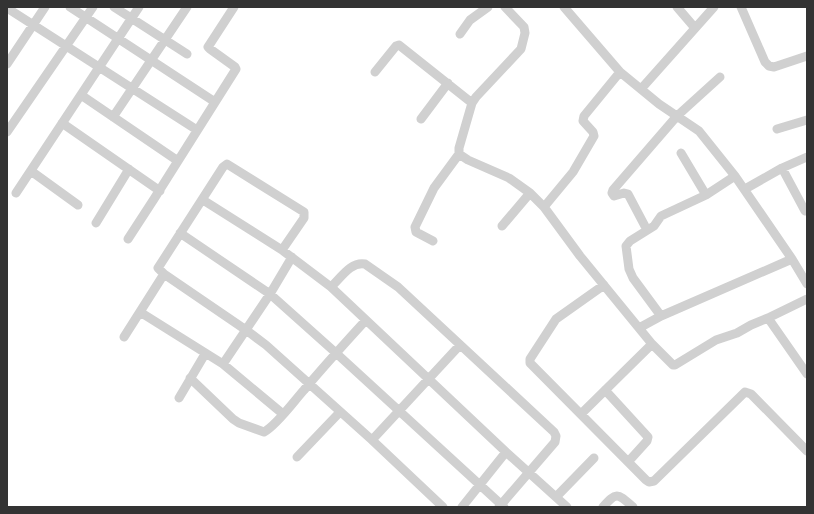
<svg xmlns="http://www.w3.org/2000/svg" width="814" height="514" font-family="Ubuntu,sans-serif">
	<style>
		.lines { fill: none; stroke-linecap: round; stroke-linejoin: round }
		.minor { stroke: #d0d0d0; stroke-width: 9 }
	</style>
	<rect width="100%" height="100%" fill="#fff"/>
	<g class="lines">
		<!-- minor -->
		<path class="minor" d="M70,7L215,102
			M114,7L187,54
			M505,7L524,27L525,33L521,49L476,97L472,103L459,148V154L468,160L509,178L530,193L544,207L580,256L652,344L673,365H675L716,340L737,333L751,325L768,318L807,299
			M564,7L620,72L659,104L699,131L735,176L792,259L807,284
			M677,7L695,28
			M741,7L765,62L769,66L774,67L807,56
			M7,8L197,130
			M460,34L470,20L488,7
			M7,64L45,7
			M375,72L396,46L399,45L472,103
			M641,89L714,7
			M81,95L178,161
			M113,117L187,7
			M421,119L448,83
			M62,123L160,191
			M777,129L807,120
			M7,132L93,7
			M681,153L706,195
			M782,168L805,211
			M31,171L78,205
			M745,189L782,168L807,157
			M16,193L139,7
			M203,200L282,250L331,287L506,452L567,507
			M544,207L573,172L594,136L593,132L583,121L584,116L620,72
			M96,223L129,169
			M502,226L530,193
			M647,230L628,194L624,193L614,196L612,193L613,190L677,116L720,77
			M180,233L270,294L336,353L504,507
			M128,239L154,199L236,69L235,67L210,49L208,47L234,7
			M433,241L416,232L415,227L434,188L459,154
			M282,250L304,218V212L227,164L223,167L158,268L164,274L246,330L266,345L372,440L443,507
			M604,285L556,319L530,359V363L646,480L649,482L654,481L745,392L751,394L807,451
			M331,287C340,279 351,261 365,264L398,287L554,432L556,436L555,442L499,507
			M140,312L223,364L283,414
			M661,316L633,278L629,269L626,246L630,241L654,226L661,216L706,195L735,176
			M768,318L807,374
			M639,328L661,316L792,259
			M124,337L164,274
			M223,364L270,294L292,257
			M190,378L233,419L239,423L264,432C277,425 294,401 304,390C324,366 345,343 366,320
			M605,390L648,437L647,441L628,462
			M179,398L205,354
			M581,414L652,344
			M372,440L460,345
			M297,457L340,412
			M556,497L594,458
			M462,507L506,452
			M603,507C617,491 618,494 633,507"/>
	</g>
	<!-- border -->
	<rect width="814" height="514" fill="none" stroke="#333333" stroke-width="16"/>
</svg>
